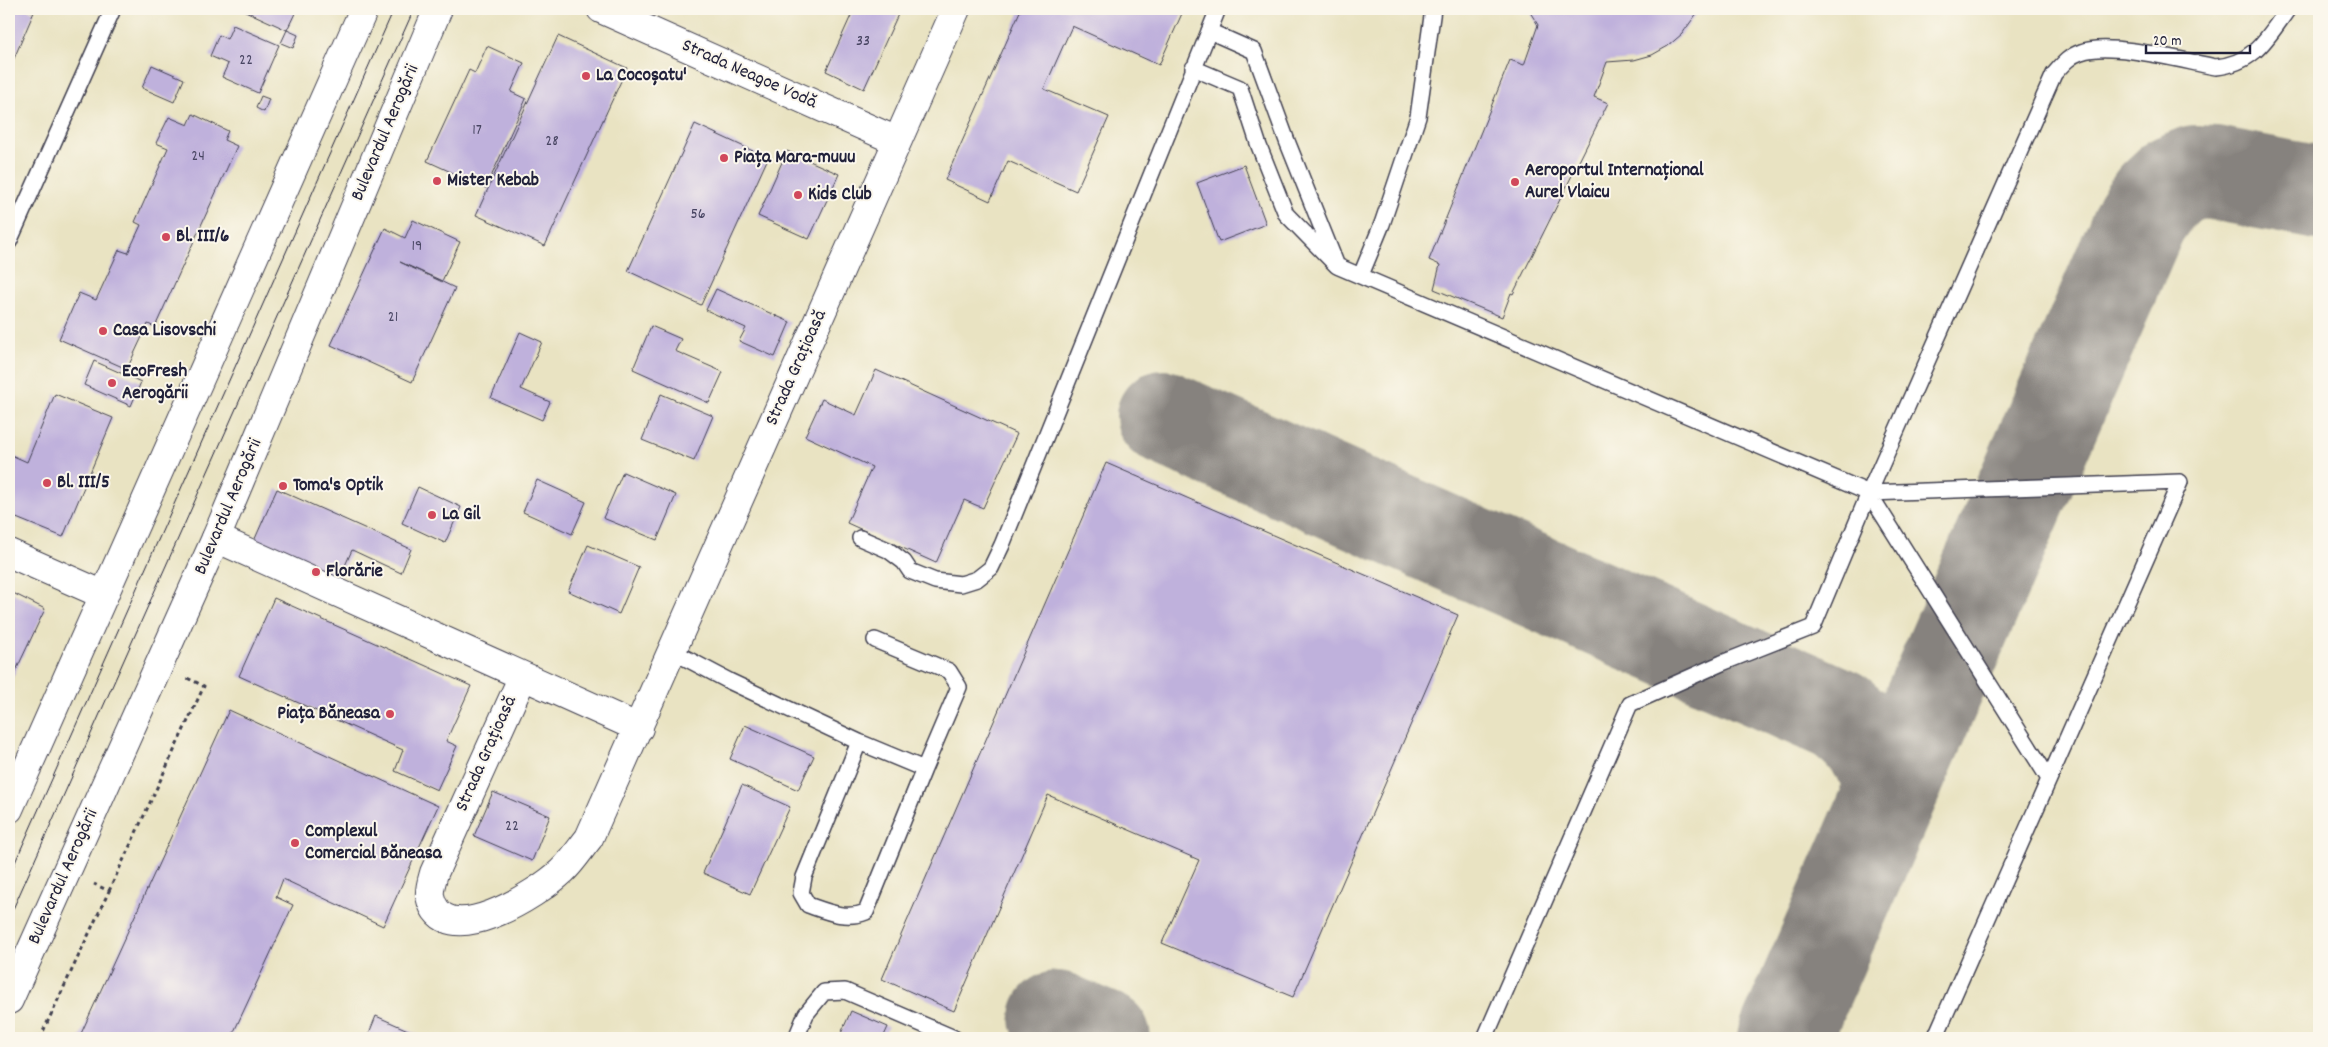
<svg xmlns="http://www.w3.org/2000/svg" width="2328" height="1047" font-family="Dekko,sans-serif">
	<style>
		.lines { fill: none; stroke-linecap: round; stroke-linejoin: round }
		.taxiway { stroke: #86827e; stroke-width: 94 }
		.building { fill: #bfb1dc }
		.service-casing { stroke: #403f4f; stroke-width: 18 }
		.minor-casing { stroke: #403f4f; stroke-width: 30 }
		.primary-casing { stroke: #403f4f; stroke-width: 30 }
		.path { stroke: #403f4f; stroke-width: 3; stroke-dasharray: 4 4; stroke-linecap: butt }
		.service { stroke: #fff; stroke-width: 15 }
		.minor { stroke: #fff; stroke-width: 28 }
		.primary { stroke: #fff; stroke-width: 28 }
		.tram { stroke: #22223b; stroke-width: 1 }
		.poi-dot { fill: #d1495b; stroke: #fbf7ec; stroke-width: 2 }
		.labels { text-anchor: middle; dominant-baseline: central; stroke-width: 4; stroke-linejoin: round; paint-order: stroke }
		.number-label { font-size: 16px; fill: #494663 }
		.street-label { font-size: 19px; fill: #22223b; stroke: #fbf7ec }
		.poi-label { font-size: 19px; font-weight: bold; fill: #22223b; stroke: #fbf7ec; text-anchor: start }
	</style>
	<rect width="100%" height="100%" fill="#fbf7ec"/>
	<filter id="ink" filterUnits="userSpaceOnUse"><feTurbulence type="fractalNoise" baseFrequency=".02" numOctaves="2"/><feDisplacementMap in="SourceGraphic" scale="10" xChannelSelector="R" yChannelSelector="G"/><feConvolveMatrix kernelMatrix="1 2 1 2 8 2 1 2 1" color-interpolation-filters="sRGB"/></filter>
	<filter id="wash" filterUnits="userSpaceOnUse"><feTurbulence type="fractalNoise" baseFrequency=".0096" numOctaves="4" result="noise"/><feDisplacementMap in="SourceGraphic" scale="20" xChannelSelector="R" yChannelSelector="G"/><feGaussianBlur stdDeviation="1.12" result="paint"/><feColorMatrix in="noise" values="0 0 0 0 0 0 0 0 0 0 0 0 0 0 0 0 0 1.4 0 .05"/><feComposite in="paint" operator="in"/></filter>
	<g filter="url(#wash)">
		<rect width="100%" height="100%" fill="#e9e3c2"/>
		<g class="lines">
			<!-- taxiway -->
			<path class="taxiway" d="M1163,417L1839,715C1859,730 1882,752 1887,778C1888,785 1887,794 1887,802
				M1057,1018L1104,1038
				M1784,1038L2141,218L2155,198L2173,181L2195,172L2214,173L2319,193"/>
		</g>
		<g id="blocks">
			<!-- building -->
			<path class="building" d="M9,9H27L34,12L9,70Z
				M241,9H297L287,30Z
				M854,9L900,10L864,89L826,71Z
				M1021,9H1184L1159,65L1072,26L1044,89L1109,117L1076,191L1008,161L990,201L945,180Z
				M1528,9H1700L1682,34L1668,46L1652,55L1634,60L1607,62L1594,97L1608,103L1513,294L1511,293L1502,317L1434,289L1440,265L1429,260L1510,60L1524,65L1538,25Z
				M233,25L279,45L258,93L222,77L228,64L210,56L219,35L227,39Z
				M287,30L298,35L293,48L281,43Z
				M558,36L627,68L545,246L476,215Z
				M487,46L524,63L511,92L526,99L486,188L427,161L469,70L475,73Z
				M152,65L184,79L174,102L142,88Z
				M261,96L269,99L264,112L256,108Z
				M193,114L228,131L224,140L237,146L155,327L148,324L127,369L59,339L79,293L96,300L119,250L128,253L141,225L135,222L168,148L156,143L169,117L188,125Z
				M695,124L768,158L701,305L628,271Z
				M787,151L839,174L809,239L758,216Z
				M1244,165L1266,224L1219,242L1197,183Z
				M413,220L460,242L442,281L400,262L455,288L412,382L331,345L385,228L405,238Z
				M716,289L790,322L775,357L739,341L746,328L706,310Z
				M651,326L681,339L675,351L723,372L709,403L633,369Z
				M520,332L542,342L521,389L550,402L542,420L491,398Z
				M94,361L141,382L131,406L84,385Z
				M876,370L1017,434L983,508L964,500L936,563L847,523L872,467L805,436L822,399L856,415Z
				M55,394L113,418L63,537L9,515V454L27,462Z
				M661,394L713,416L694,461L642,440Z
				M1106,463L1458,615L1293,997L1162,943L1199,860L1048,795L954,1011L882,979Z
				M623,472L676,495L657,540L603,518Z
				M537,480L586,502L572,534L523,512Z
				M418,487L461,507L445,543L402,523Z
				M277,489L411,549L401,573L352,550L339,579L254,541Z
				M588,545L639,567L619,614L568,591Z
				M9,591L45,609L12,679L9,677Z
				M274,598L471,686L446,741L457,746L437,790L395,771L403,750L239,676Z
				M229,710L438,806L383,926L283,879L276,897L293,905L231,1038H79Z
				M745,725L814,756L798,790L730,759Z
				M742,785L790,807L750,894L703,873Z
				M493,792L550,816L532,861L474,836Z
				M851,1011L888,1027L883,1038H839Z
				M376,1016L426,1038H367Z"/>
		</g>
	</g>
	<g filter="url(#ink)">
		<use href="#blocks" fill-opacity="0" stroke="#403f4f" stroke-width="1"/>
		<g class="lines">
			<!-- service casing -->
			<g class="service-casing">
				<path id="service" d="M1193,68L1240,88L1259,146L1286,214L1337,266L1287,141L1254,51L1209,31
					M9,242L113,9
					M1337,266L1869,493L2180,482L1935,1038
					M1361,275L1382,224L1418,117L1433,9
					M1869,493L2049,779
					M860,538L888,550L904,562L910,571L935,581L961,584L977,579L991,568L1002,545L1218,9
					M875,640L949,671L959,687L924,769
					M672,651L729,681L859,742
					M859,742L924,769L866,912C846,920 828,912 808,905L801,893L804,877Z
					M796,1038L806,1014L824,992L845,991L954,1038
					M1485,1038L1630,704L1722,663L1813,627L1869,493L2054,74C2062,65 2069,56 2081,52C2110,41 2183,61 2216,67C2255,63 2267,38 2288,9"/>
			</g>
			<!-- minor casing -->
			<g class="minor-casing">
				<path id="minor" d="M601,9L897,141
					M216,538L639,728
					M9,553L104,595
					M523,676L434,873C432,880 429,889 430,896C442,956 539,893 562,871C572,862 580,849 589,838L956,9"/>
			</g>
			<!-- primary casing -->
			<g class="primary-casing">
				<path id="primary" d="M9,809L364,9
					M9,1000L216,538L438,9"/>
			</g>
			<!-- path -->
			<path class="path" d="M109,891L204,686L187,678
				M40,1038L109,891L94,884"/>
			<!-- service -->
			<use href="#service" class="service"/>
			<!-- minor -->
			<use href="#minor" class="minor"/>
			<!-- primary -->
			<use href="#primary" class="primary"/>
			<!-- tram -->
			<path class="tram" d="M9,876L394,9
				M9,918L414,9"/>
		</g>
	</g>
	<!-- markers -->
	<g class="poi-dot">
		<circle cx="586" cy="76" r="5"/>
		<circle cx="724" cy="158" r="5"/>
		<circle cx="437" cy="181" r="5"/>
		<circle cx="1515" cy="182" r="5"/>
		<circle cx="798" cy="195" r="5"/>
		<circle cx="166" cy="237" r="5"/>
		<circle cx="103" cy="331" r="5"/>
		<circle cx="112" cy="383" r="5"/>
		<circle cx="47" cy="483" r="5"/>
		<circle cx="283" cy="486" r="5"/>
		<circle cx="432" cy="515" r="5"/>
		<circle cx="316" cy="572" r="5"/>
		<circle cx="390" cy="714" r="5"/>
		<circle cx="295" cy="843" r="5"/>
	</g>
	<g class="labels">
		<!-- number labels -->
		<g class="number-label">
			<text x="863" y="41">33</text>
			<text x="246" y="60">22</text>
			<text x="477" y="130">17</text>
			<text x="552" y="141">28</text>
			<text x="198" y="156">24</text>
			<text x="698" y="214">56</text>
			<text x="417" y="246">19</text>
			<text x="393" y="317">21</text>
			<text x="512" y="826">22</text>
		</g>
		<!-- street labels -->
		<g class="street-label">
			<text transform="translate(749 75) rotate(24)">Strada Neagoe Vodă</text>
			<text transform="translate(386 133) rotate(-67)">Bulevardul Aerogării</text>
			<text transform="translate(797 368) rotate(-66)">Strada Grațioasă</text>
			<text transform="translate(229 507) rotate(-67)">Bulevardul Aerogării</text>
			<text transform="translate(487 754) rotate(-66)">Strada Grațioasă</text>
			<text transform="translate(64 877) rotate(-66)">Bulevardul Aerogării</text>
		</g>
		<!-- poi labels -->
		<g class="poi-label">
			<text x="596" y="76">La Cocoșatu'</text>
			<text x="734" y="158">Piața Mara-muuu</text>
			<text x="1525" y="171">Aeroportul Internațional<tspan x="1525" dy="22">Aurel Vlaicu</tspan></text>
			<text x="447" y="181">Mister Kebab</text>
			<text x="808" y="195">Kids Club</text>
			<text x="176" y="237">Bl. III/6</text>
			<text x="113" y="331">Casa Lisovschi</text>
			<text x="122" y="372">EcoFresh<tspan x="122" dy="22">Aerogării</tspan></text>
			<text x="57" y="483">Bl. III/5</text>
			<text x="293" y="486">Toma's Optik</text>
			<text x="442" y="515">La Gil</text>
			<text x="326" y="572">Florărie</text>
			<text x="380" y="714" text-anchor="end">Piața Băneasa</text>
			<text x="305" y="832">Complexul<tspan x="305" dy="22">Comercial Băneasa</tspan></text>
		</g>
	</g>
	<!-- margin -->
	<rect width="2328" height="1047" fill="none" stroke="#fbf7ec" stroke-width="30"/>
	<!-- scale -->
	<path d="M2146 45v8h104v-8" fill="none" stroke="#22223b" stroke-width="2.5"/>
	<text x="2153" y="45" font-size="15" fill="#22223b" stroke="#fbf7ec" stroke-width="4" paint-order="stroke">20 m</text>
</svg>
